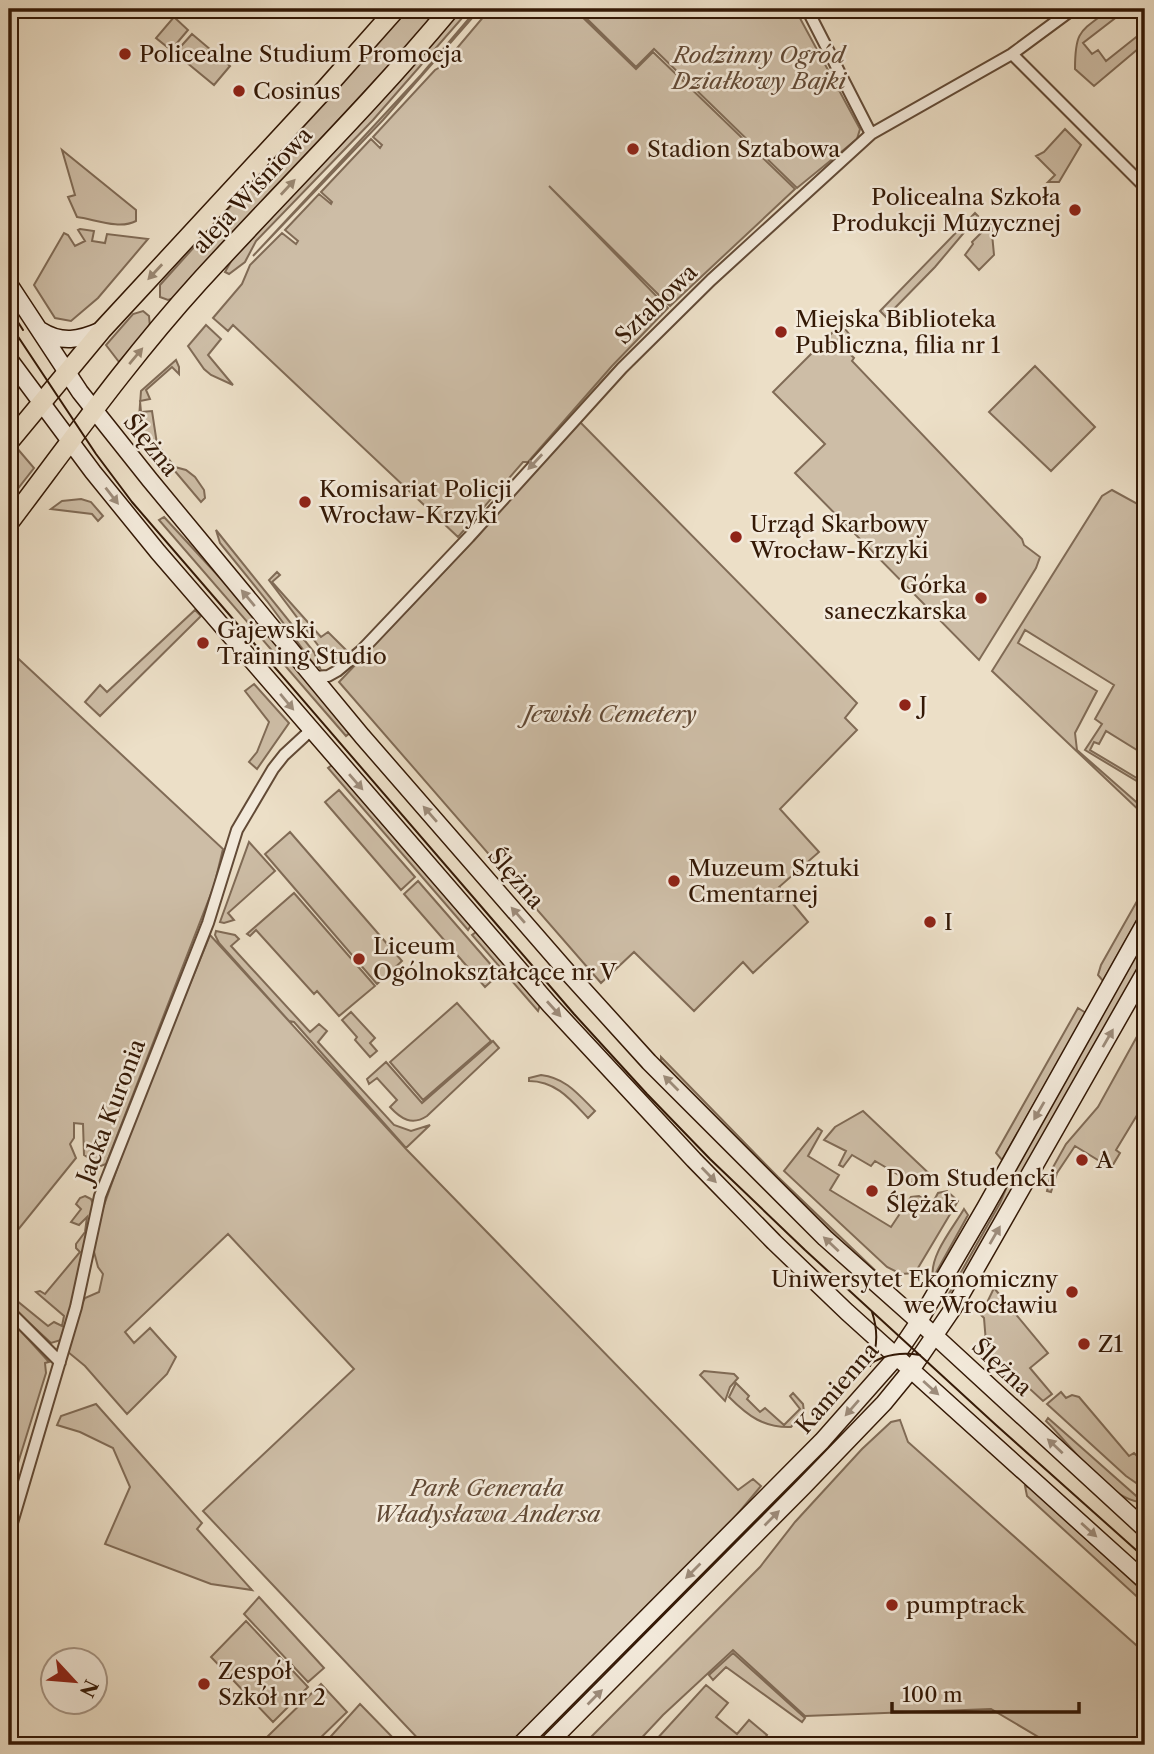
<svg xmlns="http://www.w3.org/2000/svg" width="1154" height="1754" font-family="'Libre Caslon Text',serif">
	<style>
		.green { fill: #cdbda6; stroke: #806b56; stroke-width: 2 }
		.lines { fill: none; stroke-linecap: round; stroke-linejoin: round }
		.street-casing { stroke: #624a36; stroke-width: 14 }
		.secondary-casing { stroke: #341906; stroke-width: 19 }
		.primary-casing { stroke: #341906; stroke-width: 21 }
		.street { stroke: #f3eadb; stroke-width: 10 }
		.secondary { stroke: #f3eadb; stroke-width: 16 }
		.primary { stroke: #ecdfc7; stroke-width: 18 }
		.tram { stroke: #341906; stroke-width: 2 }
		.oneway { fill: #998670 }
		.oneway2 { fill: #9d8c7b }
		.poi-dot { fill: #8f2418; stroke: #f3eadb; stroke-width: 2.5 }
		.labels { text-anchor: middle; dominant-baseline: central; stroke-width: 5; stroke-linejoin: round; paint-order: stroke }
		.poi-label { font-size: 23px; fill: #341906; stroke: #f3eadb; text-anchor: start }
		.park-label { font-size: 23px; font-style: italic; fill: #624a36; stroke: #f3eadb }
		.street-label { font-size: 23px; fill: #341906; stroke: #f3eadb }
	</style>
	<rect width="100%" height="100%" fill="#ecdfc7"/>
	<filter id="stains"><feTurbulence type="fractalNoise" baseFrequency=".00286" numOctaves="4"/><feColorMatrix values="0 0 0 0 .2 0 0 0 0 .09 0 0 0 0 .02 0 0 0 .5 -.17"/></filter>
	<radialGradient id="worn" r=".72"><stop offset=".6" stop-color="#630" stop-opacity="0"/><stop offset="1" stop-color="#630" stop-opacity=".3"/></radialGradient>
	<!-- green -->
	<path class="green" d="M408,9H441L174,298L168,300L160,297V285Z
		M461,9H470L373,120L256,241L245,262L229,274L225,272L234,256L422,55Z
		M477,9H480L383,120L253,256L421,75Z
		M490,9H574L636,69L653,52L795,189L670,306L549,186L668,308L612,366L528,462H523L458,537L233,325L228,331L213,318L242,284L250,265L282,233L296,244L298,241L285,230L319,194L331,204L332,202L321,192L371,139L380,148L382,145L373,137L435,70L442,66Z
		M577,9H693L697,12L707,9H795L860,129L857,139L797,188L654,49L636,67Z
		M1110,9H1127L1083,43L1092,54L1098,50L1106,61L1145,30V43L1094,86L1075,69C1075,30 1080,32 1110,9Z
		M174,17L188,30L171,50L156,38Z
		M192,34L230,66L214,85L175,53Z
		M1065,129L1081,145L1059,182H1048L1055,175L1036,156L1044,152Z
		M62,150L136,210V221C119,230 94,219 77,217L68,197L75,195Z
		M975,213L978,216L935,267L886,317L880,311Z
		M991,223L994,255L979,270L965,255L973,244L972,242Z
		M80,229L94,231L92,241L105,243L107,234L148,239L98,298L71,321L55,318L34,285L64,233L68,235L75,246L85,241L78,230Z
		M143,311L149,316L150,327L119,362L106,345L133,314Z
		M841,324L849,334L839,343L854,358L852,361L1022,539L1024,545L1040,557L1036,568L979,660L795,473L825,444L773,392Z
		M206,325L221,339L208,355L233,385L211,375L204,369L188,346Z
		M176,360L179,367V374L172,367L146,390L150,399L140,401L141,412L152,411L157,444L175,467L186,470L195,477L204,490L205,498L201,502L158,451L149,446L138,432L141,391Z
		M1035,366L1095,427L1051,471L989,412Z
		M579,421L857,703L845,718L857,730L780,809L819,852L779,887L808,922L753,973L743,962L694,1011L634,952L601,983L339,682L474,540Z
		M16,447L34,468L9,500V456Z
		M1112,490L1145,508V755L1106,731L1099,744L1094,742L1090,750L1145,783V786L1085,750L1102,724L1095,719L1114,685L1025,630L1018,643L1097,691L1075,733L1077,750L1142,807H1145V816L992,671L1102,496Z
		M81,499L91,502L103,516L98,521L92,514L51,509L62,501Z
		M164,517L233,592L351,732L346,736L159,520Z
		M216,530L314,652L320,668L313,663L267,601L220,543Z
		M277,572L280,575L272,582L321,637L328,632L348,652L345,657L328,662L323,652L269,580Z
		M195,610L201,616L100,716L85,702L100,685L107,692Z
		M9,650L223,849L214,886L106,1164L101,1166L84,1155L83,1124L74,1123V1138L70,1144L76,1158L9,1241Z
		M254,684L289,723L257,769L249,762L257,752L269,722L245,691Z
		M332,765L471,925L468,930L328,768Z
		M339,790L415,877L401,890L325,802Z
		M290,832L402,961L377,984L265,854Z
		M249,842L275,871L228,913L234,920L224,923L220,922Z
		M418,881L499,974L485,987L404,894Z
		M1145,887V906L1103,981L1098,975L1101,965Z
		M294,893L375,986L339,1016L317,991L314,994L256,930L250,936L247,934Z
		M216,931L235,935L239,939L231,946L310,1032L319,1024L327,1031L318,1042L394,1125L411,1131L430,1125L406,1148L294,1022L289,1021L219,943L215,935Z
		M476,932L540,1005L538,1011L472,935Z
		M210,935L407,1150L738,1490L753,1479L761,1486L730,1523L509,1745H424L203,1511L354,1369L228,1234L125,1332L134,1343L150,1328L176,1357L167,1374L127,1414L85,1366L68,1352L81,1305L85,1298L99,1292L103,1274L98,1267L93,1248L103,1208L136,1116Z
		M1145,937V957L951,1299L947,1297L1000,1203L1015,1167Z
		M457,1003L491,1041L423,1100L390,1062Z
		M1078,1008L1086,1013L1002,1160L996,1153Z
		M351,1012L375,1038L370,1043L377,1051L370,1057L355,1040L357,1037L342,1020Z
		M1145,1022V1102L1116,1150L1120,1153L1111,1168L1075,1146L1057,1173L1051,1192L1047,1191L1052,1169L1066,1144L1098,1107Z
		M493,1041L499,1048L427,1116C412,1126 401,1119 390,1107L397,1100L377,1078L369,1084L367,1079L386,1062L422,1103Z
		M661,1057L778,1177L881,1276L879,1279L681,1083L661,1061Z
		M541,1075C566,1078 578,1094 595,1111L588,1118C571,1100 556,1081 529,1081V1078Z
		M863,1111L937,1181L933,1185L914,1184L875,1161L871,1166L852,1155L843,1167L839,1165L846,1151L824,1140L835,1127Z
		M818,1128L822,1131L808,1156L839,1175L830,1190L891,1227L911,1197L919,1196L932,1204L938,1193L947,1191L958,1201L915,1273L901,1274L887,1267L784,1171Z
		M85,1196L91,1199L94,1206L78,1283L61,1340L51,1343L9,1304V1286L18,1291L16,1300L48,1326L54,1322L62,1326L64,1316L36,1292L40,1291L45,1294L80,1252L76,1248V1244L85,1232L87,1217L79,1225L71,1222L81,1209L76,1204L80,1198Z
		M964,1209L968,1215L933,1278C929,1256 953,1228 964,1209Z
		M994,1288L1048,1353L1030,1368L1052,1394L1043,1401L983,1346L982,1343H986L984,1318L981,1315Z
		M9,1318L49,1362L45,1363L46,1373L9,1492Z
		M704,1371L734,1374L738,1378L730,1387L725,1401L700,1375Z
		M736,1383L749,1396L747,1399L760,1412L765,1408L784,1425L800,1409L790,1396L793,1393L803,1404L804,1412L791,1427C764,1428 748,1416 729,1397Z
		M1061,1392L1066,1398L1072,1395L1079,1397L1129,1456L1134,1453L1145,1464V1489L1126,1476L1047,1404Z
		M96,1404L202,1523L197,1529L252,1590L211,1584L105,1544L130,1487L113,1448L80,1432L57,1425L61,1416Z
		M1048,1418L1143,1502C1113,1504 1068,1442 1046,1421Z
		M900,1420L908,1442L1145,1653V1745H1052L991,1709L805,1716L733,1650L663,1715L635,1745H583L760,1567L795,1522L862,1449L891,1422Z
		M1025,1486L1030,1487L1145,1593V1604L1027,1496Z
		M259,1597L324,1668L308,1682L244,1614Z
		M246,1621L308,1687L273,1722L211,1657Z
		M733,1653L805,1718L802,1722L726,1667L713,1680L709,1675Z
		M321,1684L347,1712L313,1745H273L266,1738Z
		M706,1685L728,1703L716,1717L737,1734L749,1720L767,1735L760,1745H660L655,1741Z
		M360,1704L400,1745H323Z"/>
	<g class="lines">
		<!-- street casing -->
		<g class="street-casing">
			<path id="street" d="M807,9L871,134
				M1012,54L1145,187
				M313,677L328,676L337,671L361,651L469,537L622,368L711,280L871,134L1012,54L1073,9
				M9,1311L60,1362
				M9,1533L76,1307L100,1196L208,923L237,830L273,769L284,755L311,730"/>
		</g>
		<!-- secondary casing -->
		<g class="secondary-casing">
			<path id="secondary" d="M9,284L80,392L150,480L362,736L571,976L649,1062L825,1238L935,1336L1145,1529
				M40,330C62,344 79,340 102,330
				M9,359L93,472L158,552L550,1005L694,1160L774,1242L847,1312L1145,1581
				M520,1745L822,1441L891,1363L918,1323L985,1208L1145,923
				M547,1745L803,1487L884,1403L911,1370L954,1307L1145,972"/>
		</g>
		<!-- primary casing -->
		<g class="primary-casing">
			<path id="primary" d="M9,442L102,330L325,89L396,9
				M9,523C71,441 130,358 199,282C283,190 371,104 450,9"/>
		</g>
		<!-- street -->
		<use href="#street" class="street"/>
		<!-- secondary -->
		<use href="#secondary" class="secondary"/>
		<!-- primary -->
		<use href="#primary" class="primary"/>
		<!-- tram -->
		<path class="tram" d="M9,308L23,330
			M9,323L96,454L132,502L574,1014L647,1094L710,1159L805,1250L996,1425L1145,1558
			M870,1366C878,1348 878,1330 872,1312
			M852,1378C872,1359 892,1350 920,1355"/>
	</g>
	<!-- one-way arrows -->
	<defs><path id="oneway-solid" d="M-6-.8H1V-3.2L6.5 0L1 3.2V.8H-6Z" transform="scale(1.75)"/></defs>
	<g class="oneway">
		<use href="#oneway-solid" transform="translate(288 187) rotate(-47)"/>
		<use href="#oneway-solid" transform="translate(155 272) rotate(133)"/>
		<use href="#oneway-solid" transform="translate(136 356) rotate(-50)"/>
	</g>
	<g class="oneway2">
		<use href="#oneway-solid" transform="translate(535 462) rotate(133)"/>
		<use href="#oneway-solid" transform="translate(112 496) rotate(52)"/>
		<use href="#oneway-solid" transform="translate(248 598) rotate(-130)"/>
		<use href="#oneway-solid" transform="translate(287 702) rotate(50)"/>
		<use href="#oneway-solid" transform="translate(356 782) rotate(49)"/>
		<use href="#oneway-solid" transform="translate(430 814) rotate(-131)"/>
		<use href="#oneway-solid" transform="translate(518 915) rotate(-131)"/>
		<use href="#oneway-solid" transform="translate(554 1009) rotate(48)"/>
		<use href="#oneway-solid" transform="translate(1108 1038) rotate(-60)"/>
		<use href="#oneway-solid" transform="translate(671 1083) rotate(-135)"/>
		<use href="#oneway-solid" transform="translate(1039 1111) rotate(120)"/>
		<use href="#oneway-solid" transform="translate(709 1175) rotate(46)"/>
		<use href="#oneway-solid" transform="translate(995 1235) rotate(-60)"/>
		<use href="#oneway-solid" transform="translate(831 1244) rotate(-137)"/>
		<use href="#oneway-solid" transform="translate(931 1388) rotate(42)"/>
		<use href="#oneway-solid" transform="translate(852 1408) rotate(131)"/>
		<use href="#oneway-solid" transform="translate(1055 1446) rotate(-137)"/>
		<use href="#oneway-solid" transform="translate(772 1518) rotate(-45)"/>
		<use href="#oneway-solid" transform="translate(1089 1530) rotate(42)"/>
		<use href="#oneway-solid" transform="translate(693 1571) rotate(135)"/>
		<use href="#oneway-solid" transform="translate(595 1697) rotate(-45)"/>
	</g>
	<!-- markers -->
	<g class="poi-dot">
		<circle cx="125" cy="54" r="7"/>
		<circle cx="239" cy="91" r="7"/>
		<circle cx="633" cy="149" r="7"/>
		<circle cx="1075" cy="210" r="7"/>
		<circle cx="781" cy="332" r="7"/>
		<circle cx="305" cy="502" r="7"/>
		<circle cx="736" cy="537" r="7"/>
		<circle cx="981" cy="598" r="7"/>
		<circle cx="203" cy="643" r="7"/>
		<circle cx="905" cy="705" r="7"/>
		<circle cx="674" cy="881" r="7"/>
		<circle cx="930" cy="922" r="7"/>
		<circle cx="359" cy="959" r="7"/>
		<circle cx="1082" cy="1160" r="7"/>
		<circle cx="872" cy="1191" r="7"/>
		<circle cx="1072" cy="1292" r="7"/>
		<circle cx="1084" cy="1344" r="7"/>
		<circle cx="892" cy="1605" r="7"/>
		<circle cx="204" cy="1684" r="7"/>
	</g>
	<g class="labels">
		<!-- poi labels -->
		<g class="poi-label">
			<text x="139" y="54">Policealne Studium Promocja</text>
			<text x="253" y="91">Cosinus</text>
			<text x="647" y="149">Stadion Sztabowa</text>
			<text x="1061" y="197" text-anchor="end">Policealna Szkoła<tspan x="1061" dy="26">Produkcji Muzycznej</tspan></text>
			<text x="795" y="319">Miejska Biblioteka<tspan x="795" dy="26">Publiczna, filia nr 1</tspan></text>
			<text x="319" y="489">Komisariat Policji<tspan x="319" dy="26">Wrocław-Krzyki</tspan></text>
			<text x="750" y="524">Urząd Skarbowy<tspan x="750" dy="26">Wrocław-Krzyki</tspan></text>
			<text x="967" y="585" text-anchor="end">Górka<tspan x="967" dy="26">saneczkarska</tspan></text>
			<text x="217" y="630">Gajewski<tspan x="217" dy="26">Training Studio</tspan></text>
			<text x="919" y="705">J</text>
			<text x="688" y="868">Muzeum Sztuki<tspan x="688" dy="26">Cmentarnej</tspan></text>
			<text x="944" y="922">I</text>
			<text x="373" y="946">Liceum<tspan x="373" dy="26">Ogólnokształcące nr V</tspan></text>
			<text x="1096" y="1160">A</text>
			<text x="886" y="1178">Dom Studencki<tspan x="886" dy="26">Ślężak</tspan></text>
			<text x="1058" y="1279" text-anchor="end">Uniwersytet Ekonomiczny<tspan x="1058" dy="26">we Wrocławiu</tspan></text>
			<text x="1098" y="1344">Z1</text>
			<text x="906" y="1605">pumptrack</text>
			<text x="218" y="1671">Zespół<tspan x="218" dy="26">Szkół nr 2</tspan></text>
		</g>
		<!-- park labels -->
		<g class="park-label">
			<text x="759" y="55">Rodzinny Ogród<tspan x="759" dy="26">Działkowy Bajki</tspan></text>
			<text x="610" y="714">Jewish Cemetery</text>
			<text x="487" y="1488">Park Generała<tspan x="487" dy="26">Władysława Andersa</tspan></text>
		</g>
		<!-- street labels -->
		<g class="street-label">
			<text transform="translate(252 190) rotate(-47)">aleja Wiśniowa</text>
			<text transform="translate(656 304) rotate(-44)">Sztabowa</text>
			<text transform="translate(151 445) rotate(51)">Ślężna</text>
			<text transform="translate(516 878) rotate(49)">Ślężna</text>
			<text transform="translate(111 1111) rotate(-69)">Jacka Kuronia</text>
			<text transform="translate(1002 1367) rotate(43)">Ślężna</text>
			<text transform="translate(837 1388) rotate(-49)">Kamienna</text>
		</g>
	</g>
	<!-- margin -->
	<rect width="1154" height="1754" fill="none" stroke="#ecdfc7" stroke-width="35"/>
	<rect x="10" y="10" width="1133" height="1733" fill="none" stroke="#341906" stroke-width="3.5"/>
	<rect x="18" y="18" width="1119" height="1719" fill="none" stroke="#341906" stroke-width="2"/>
	<!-- north arrow -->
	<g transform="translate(74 1681) rotate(116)"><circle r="33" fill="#f3eadb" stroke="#a79686" stroke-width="2"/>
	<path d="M0-5L12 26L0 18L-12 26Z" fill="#8f2418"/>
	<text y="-10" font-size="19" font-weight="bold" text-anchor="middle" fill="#341906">N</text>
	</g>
	<!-- scale -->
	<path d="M892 1702v10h187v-10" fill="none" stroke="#341906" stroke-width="3.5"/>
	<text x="902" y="1702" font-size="21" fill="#341906" stroke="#f3eadb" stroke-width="5" paint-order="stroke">100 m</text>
	<rect width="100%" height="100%" filter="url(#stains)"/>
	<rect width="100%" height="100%" fill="url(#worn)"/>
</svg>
